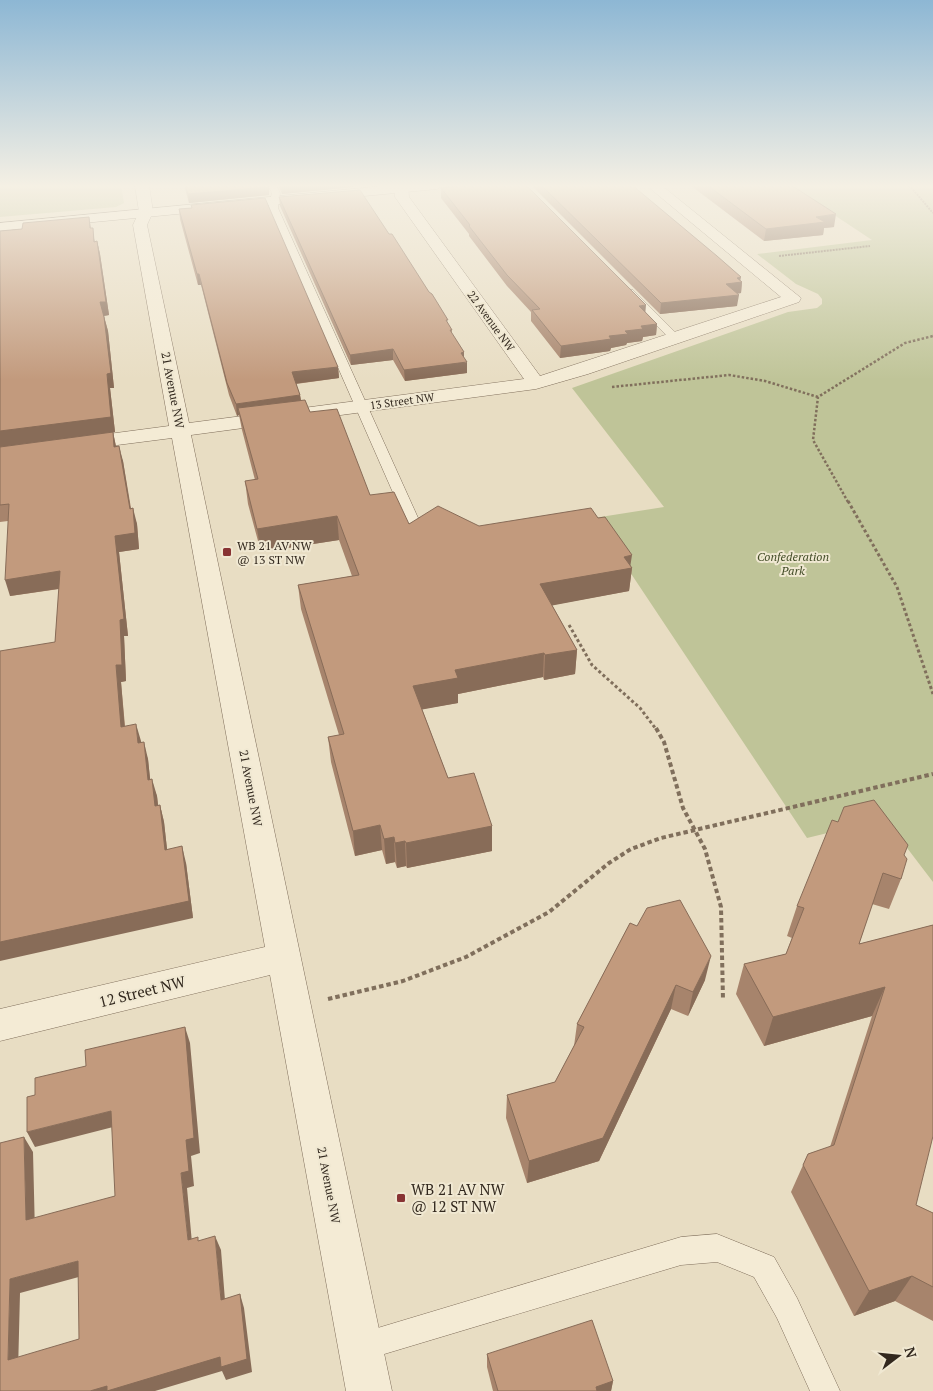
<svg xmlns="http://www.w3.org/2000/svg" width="933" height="1391" font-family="'PT Serif',serif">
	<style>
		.green { fill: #bfc498 }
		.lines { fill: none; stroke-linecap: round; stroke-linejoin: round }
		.service-casing { stroke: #806f5c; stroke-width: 1 }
		.minor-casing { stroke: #806f5c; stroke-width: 1 }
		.secondary-casing { stroke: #62513f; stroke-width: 1 }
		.path-far3 { stroke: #806f5c; stroke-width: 2; stroke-dasharray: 2 1; stroke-linecap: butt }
		.path-far2 { stroke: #806f5c; stroke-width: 2.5; stroke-dasharray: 2.5 2; stroke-linecap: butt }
		.path-far1 { stroke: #806f5c; stroke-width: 3; stroke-dasharray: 3 2.5; stroke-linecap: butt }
		.path { stroke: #806f5c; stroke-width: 4; stroke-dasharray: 4.5 3; stroke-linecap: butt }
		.service { fill: #f4ebd5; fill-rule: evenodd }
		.minor { fill: #f4ebd5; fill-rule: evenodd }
		.secondary { fill: #f4ebd5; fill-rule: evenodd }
		.wall { fill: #a7846c }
		.shaded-wall { fill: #886c58 }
		.building { fill: #c29a7d; stroke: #886c58; fill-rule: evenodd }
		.poi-dot { fill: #833; stroke: #f0e8d2; stroke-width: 2 }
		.labels { text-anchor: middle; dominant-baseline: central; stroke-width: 4; stroke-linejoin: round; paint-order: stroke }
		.far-street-label { font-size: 11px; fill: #32281e; stroke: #f0e8d2 }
		.street-label { font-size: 12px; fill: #32281e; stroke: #f0e8d2 }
		.poi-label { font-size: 12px; fill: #32281e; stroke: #f0e8d2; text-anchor: start }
		.park-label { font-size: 12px; font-style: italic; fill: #424c27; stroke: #f0e8d2 }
		.near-street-label { font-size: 15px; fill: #32281e; stroke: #f0e8d2 }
		.near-poi-label { font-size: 15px; fill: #32281e; stroke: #f0e8d2; text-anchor: start }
	</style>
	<rect width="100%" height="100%" fill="#e8ddc3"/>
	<!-- green -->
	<path class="green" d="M0,185H121L124,203L116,207L0,217Z
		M789,185H933V882L885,819L807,838L594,518L664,507L572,388L788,312L817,308L822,304V299L818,294L796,284L757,254L872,240Z"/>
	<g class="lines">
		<!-- service casing -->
		<g class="service-casing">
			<path id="service" d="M268,185H276L280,193L278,208L419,520L417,523H407L405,520L268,208L272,193Z
				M629,289L633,290L681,338L679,340H671L625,294L624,292L625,290Z
				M717,1234L774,1257L797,1298L840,1391H810L777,1318L754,1277L717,1262L681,1265L361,1361L351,1357L347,1347L351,1337L361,1333L681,1237Z"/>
		</g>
		<!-- minor casing -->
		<g class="minor-casing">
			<path id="minor" d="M135,185H149L153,212L147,225L189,423L524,379L395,197L394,185H408L409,197L540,376L781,297L646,185H661L801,298L799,302L588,374L536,389L191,435L392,1391H346L270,975L0,1041V1009L265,947L172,438L78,450L71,448L68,444L71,440L78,438L169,426L133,225L139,212Z"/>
		</g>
		<!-- secondary casing -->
		<g class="secondary-casing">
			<path id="secondary" d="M394,185H444L437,189L0,231V223Z"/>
		</g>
		<!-- path-far3 -->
		<path class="path-far3" d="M909,185L933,213
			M779,256L870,246"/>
		<!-- path-far2 -->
		<path class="path-far2" d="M612,387L729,375L765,381L818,397
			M848,502L813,440L818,397L905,343L933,336"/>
		<!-- path-far1 -->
		<path class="path-far1" d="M848,501L897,587L933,694
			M569,625L592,665L640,708L656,729"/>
		<!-- path -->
		<path class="path" d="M656,728L664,742L683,808L705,849L721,907L723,1000
			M328,999L403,981L466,957L549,912L609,863L631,849L661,838L933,774"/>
		<!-- service -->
		<use href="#service" class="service"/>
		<!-- minor -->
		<use href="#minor" class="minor"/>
		<!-- secondary -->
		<use href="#secondary" class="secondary"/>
	</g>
	<!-- wall -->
	<path class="wall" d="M184,185H268L269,195L189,203Z
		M278,185H353V187L282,194Z
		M445,185H526L657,324L656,335L643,337L642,341L627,343L626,345L611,348L610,351L560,358L531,321V312L507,286L469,236V234L441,198V188H447Z
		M531,185H632L742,282L741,293L737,294V306L660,314Z
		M690,185H791L834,227L824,228L823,235L764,241Z
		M279,197L389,234L429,292L452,330V334L464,352V358L467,373L405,381L393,360L351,365L280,206Z
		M191,205L338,367L339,378L296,384L300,395L301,400L370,495L409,524L479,526L630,566L632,568L629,591L552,605L577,650L575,674L544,680L543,677L458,694V703L422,709L448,778L492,826V851L407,868L406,866L397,868L395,862L386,864L382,850L355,856L331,762L328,737L339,735L301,609L298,585L352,576L339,540L261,552L248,504L245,481L255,480L242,430L239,415L237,416L229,395L201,285H198L180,219L179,209L192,208Z
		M89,217L91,228L95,242L97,241L100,254L109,315L104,316L108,331L114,388H110L115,432L29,443L113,432L116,446L123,461L131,508L137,524L139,549L119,552L128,636H124L126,681L121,682L125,726L141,742L148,759L150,779L157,796L158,805H160L164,822L167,849L186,863L193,918L55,642L59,589L10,596L8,521L0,522V231L22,229Z
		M904,855L901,879L889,909L872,904L859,944L933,925L916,1205L933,1213V1321L895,1301L854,1316L791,1192L808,1154L830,1147L872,1016L764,1046L736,994L744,964L786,954L792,938L787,936L797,906Z
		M630,923L705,980L688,1016L671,1009L599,1161L527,1183L506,1118L507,1095L555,1082L574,1046L577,1024Z
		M487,1354L613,1381L611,1391H493L487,1367Z"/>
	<!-- shaded-wall -->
	<path class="shaded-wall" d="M281,185H353V187L282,194Z
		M269,187V195L189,203L188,194Z
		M836,214L834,227L824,228L823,235L764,241L766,229L816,217Z
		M97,241L100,254L109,315L103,316L100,302Z
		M197,274H199L201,285H198Z
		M741,277L740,282H742L741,293L724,295L726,284L737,278Z
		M739,295L737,306L660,314L661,303Z
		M646,305L645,316L639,306Z
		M104,317L108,331L114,388H110L115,432L0,447V431L107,374Z
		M657,324L656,335L643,337L642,341L627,343L626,345L611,348L610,351L560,358L561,346L609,336L641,326Z
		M393,349V360L351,365L350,355Z
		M464,352V363L467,362V373L405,381L404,370Z
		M338,367L339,378L293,384L292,372Z
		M300,395L302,407L238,408L239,415L237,416L236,404Z
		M113,432L116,447H114Z
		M119,446L123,461L133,524L130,509Z
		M133,508L137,524L139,549L119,552L128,636H124L126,681L121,682L126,744L121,727L116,665L115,536Z
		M337,516L339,540L261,552L257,529Z
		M632,555L630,568H632L629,591L539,608L540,584L624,557Z
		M60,571L64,588L10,596L5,580Z
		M577,650L575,674L544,680L545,655Z
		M544,653L543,677L458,694V703L414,711L413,686L455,670Z
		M136,724L141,741L143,760L138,743Z
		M144,742L148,759L152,797L148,780Z
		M152,779L157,796L160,823L155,806Z
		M160,805L164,822L169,867L165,850Z
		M380,825L382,850L355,856L353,831Z
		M492,826V851L407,868L406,843Z
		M394,837L395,862L386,864L384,839Z
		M405,841L406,866L397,868L395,843Z
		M182,846L186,863L193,918L0,961V942Z
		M711,956L705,980L688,1016L693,992Z
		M676,985L671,1009L599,1161L527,1183L529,1161Z
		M885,987L872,1016L764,1046L773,1017Z
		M185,1027L190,1043L200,1153L191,1156L194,1186L187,1188L193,1254L188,1240L181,1173L186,1140Z
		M111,1111L117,1126L35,1147L27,1132Z
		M24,1137L33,1152L35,1234L26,1220Z
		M215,1236L221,1250L226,1313L221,1300Z
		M78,1261L86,1275L20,1293L18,1372L8,1360L10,1279Z
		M912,1276L895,1301L854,1316L869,1291Z
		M240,1294L244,1308L252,1372L226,1380L222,1371L155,1391H90Z
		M613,1381L611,1391H595L596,1387Z"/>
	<!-- building -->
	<path class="building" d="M185,185H268L269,187L188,194Z
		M453,185H526L646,305L639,306L657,324L641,326L643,329L625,331L628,334L609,336L611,339L561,346L532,310L540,309L507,275L469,226L470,225L441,188L454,187Z
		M541,185H632L717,256L741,277L737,278L742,282L726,284L739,295L661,303Z
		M707,185H791L836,214L816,217L825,222L766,229Z
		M360,190L389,234H392L429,292L432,294L448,320H446L452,330H450L464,352L461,353L467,362L404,370L393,349L350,355L279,197Z
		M265,198L338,367L292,372L300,395L236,404L227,383L199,274H197L179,209L192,208L191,205Z
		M89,217L90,228H93L94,242L97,241L106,302H100L104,317L111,373L107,374L111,417L0,431V231L22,229L23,223Z
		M305,400L310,412L337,409L370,495L394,492L409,524L438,506L479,526L591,508L598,518L605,517L632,555L624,557L632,568L540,584L577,650L545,655L544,653L455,670L458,678L413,686L448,778L474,773L492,826L406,843L405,841L395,843L394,837L384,839L380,825L353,831L328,737L344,734L298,585L359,575L337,516L257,529L245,481L258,479L238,408Z
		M113,432L114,447L119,446L130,509L133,508L135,533L115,536L124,619L120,620L122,665H116L121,727L136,724L138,743L144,742L148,780L152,779L155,806L160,805L165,850L182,846L189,901L0,942V651L55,642L60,571L5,580L9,504L0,505V447Z
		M874,800L908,845L904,855L907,859L901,879L883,873L859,944L933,925V1136L916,1205L933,1213V1287L912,1276L869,1291L803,1165L808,1154L834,1145L885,987L773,1017L744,964L786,954L804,908L797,906L832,820L838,822L844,807Z
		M680,900L711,956L693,992L676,985L603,1138L529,1161L507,1095L555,1082L584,1027L577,1024L630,923L637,926L647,908Z
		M185,1027L194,1138L186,1140L189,1171L181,1173L188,1240L198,1237V1241L215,1236L221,1300L240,1294L247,1359L221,1367L220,1357L107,1391V1386L90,1391H0V1143L24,1137L26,1220L115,1196L111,1111L27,1132V1097L35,1095V1078L86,1066L85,1050ZM78,1261L79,1339L8,1360L10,1279Z
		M592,1320L613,1381L596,1387L597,1391H498L487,1354Z"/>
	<!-- sky -->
	<linearGradient id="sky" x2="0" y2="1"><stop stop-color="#8db7d4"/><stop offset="0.49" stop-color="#f5f0e4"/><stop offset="1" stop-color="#f5f0e4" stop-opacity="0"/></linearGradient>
	<rect width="933" height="380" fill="url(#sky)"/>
	<!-- markers -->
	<g class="poi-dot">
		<rect x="222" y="547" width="10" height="10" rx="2.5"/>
		<rect x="396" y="1193" width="10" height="10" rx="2.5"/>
	</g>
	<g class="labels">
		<!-- far-street labels -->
		<g class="far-street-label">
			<text transform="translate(491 321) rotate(54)">22 Avenue NW</text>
			<text transform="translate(402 401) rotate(-8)">13 Street NW</text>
		</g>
		<!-- street labels -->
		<g class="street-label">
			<text transform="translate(173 390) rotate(79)">21 Avenue NW</text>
			<text transform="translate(251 788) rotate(79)">21 Avenue NW</text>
			<text transform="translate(329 1185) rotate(79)">21 Avenue NW</text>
		</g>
		<!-- poi labels -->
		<g class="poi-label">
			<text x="237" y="545">WB 21 AV NW<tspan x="237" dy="14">@ 13 ST NW</tspan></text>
		</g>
		<!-- park labels -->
		<g class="park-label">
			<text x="793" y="556">Confederation<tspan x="793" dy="14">Park</tspan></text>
		</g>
		<!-- near-street labels -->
		<g class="near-street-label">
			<text transform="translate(142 991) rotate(-14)">12 Street NW</text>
		</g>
		<!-- near-poi labels -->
		<g class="near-poi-label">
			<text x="411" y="1189">WB 21 AV NW<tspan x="411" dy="17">@ 12 ST NW</tspan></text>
		</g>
	</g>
	<!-- north arrow -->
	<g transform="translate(898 1356) rotate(74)" stroke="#f0e8d2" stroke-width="4" paint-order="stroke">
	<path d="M0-4L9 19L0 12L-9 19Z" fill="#32281e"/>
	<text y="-8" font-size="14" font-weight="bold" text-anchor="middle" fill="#32281e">N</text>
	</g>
</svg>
